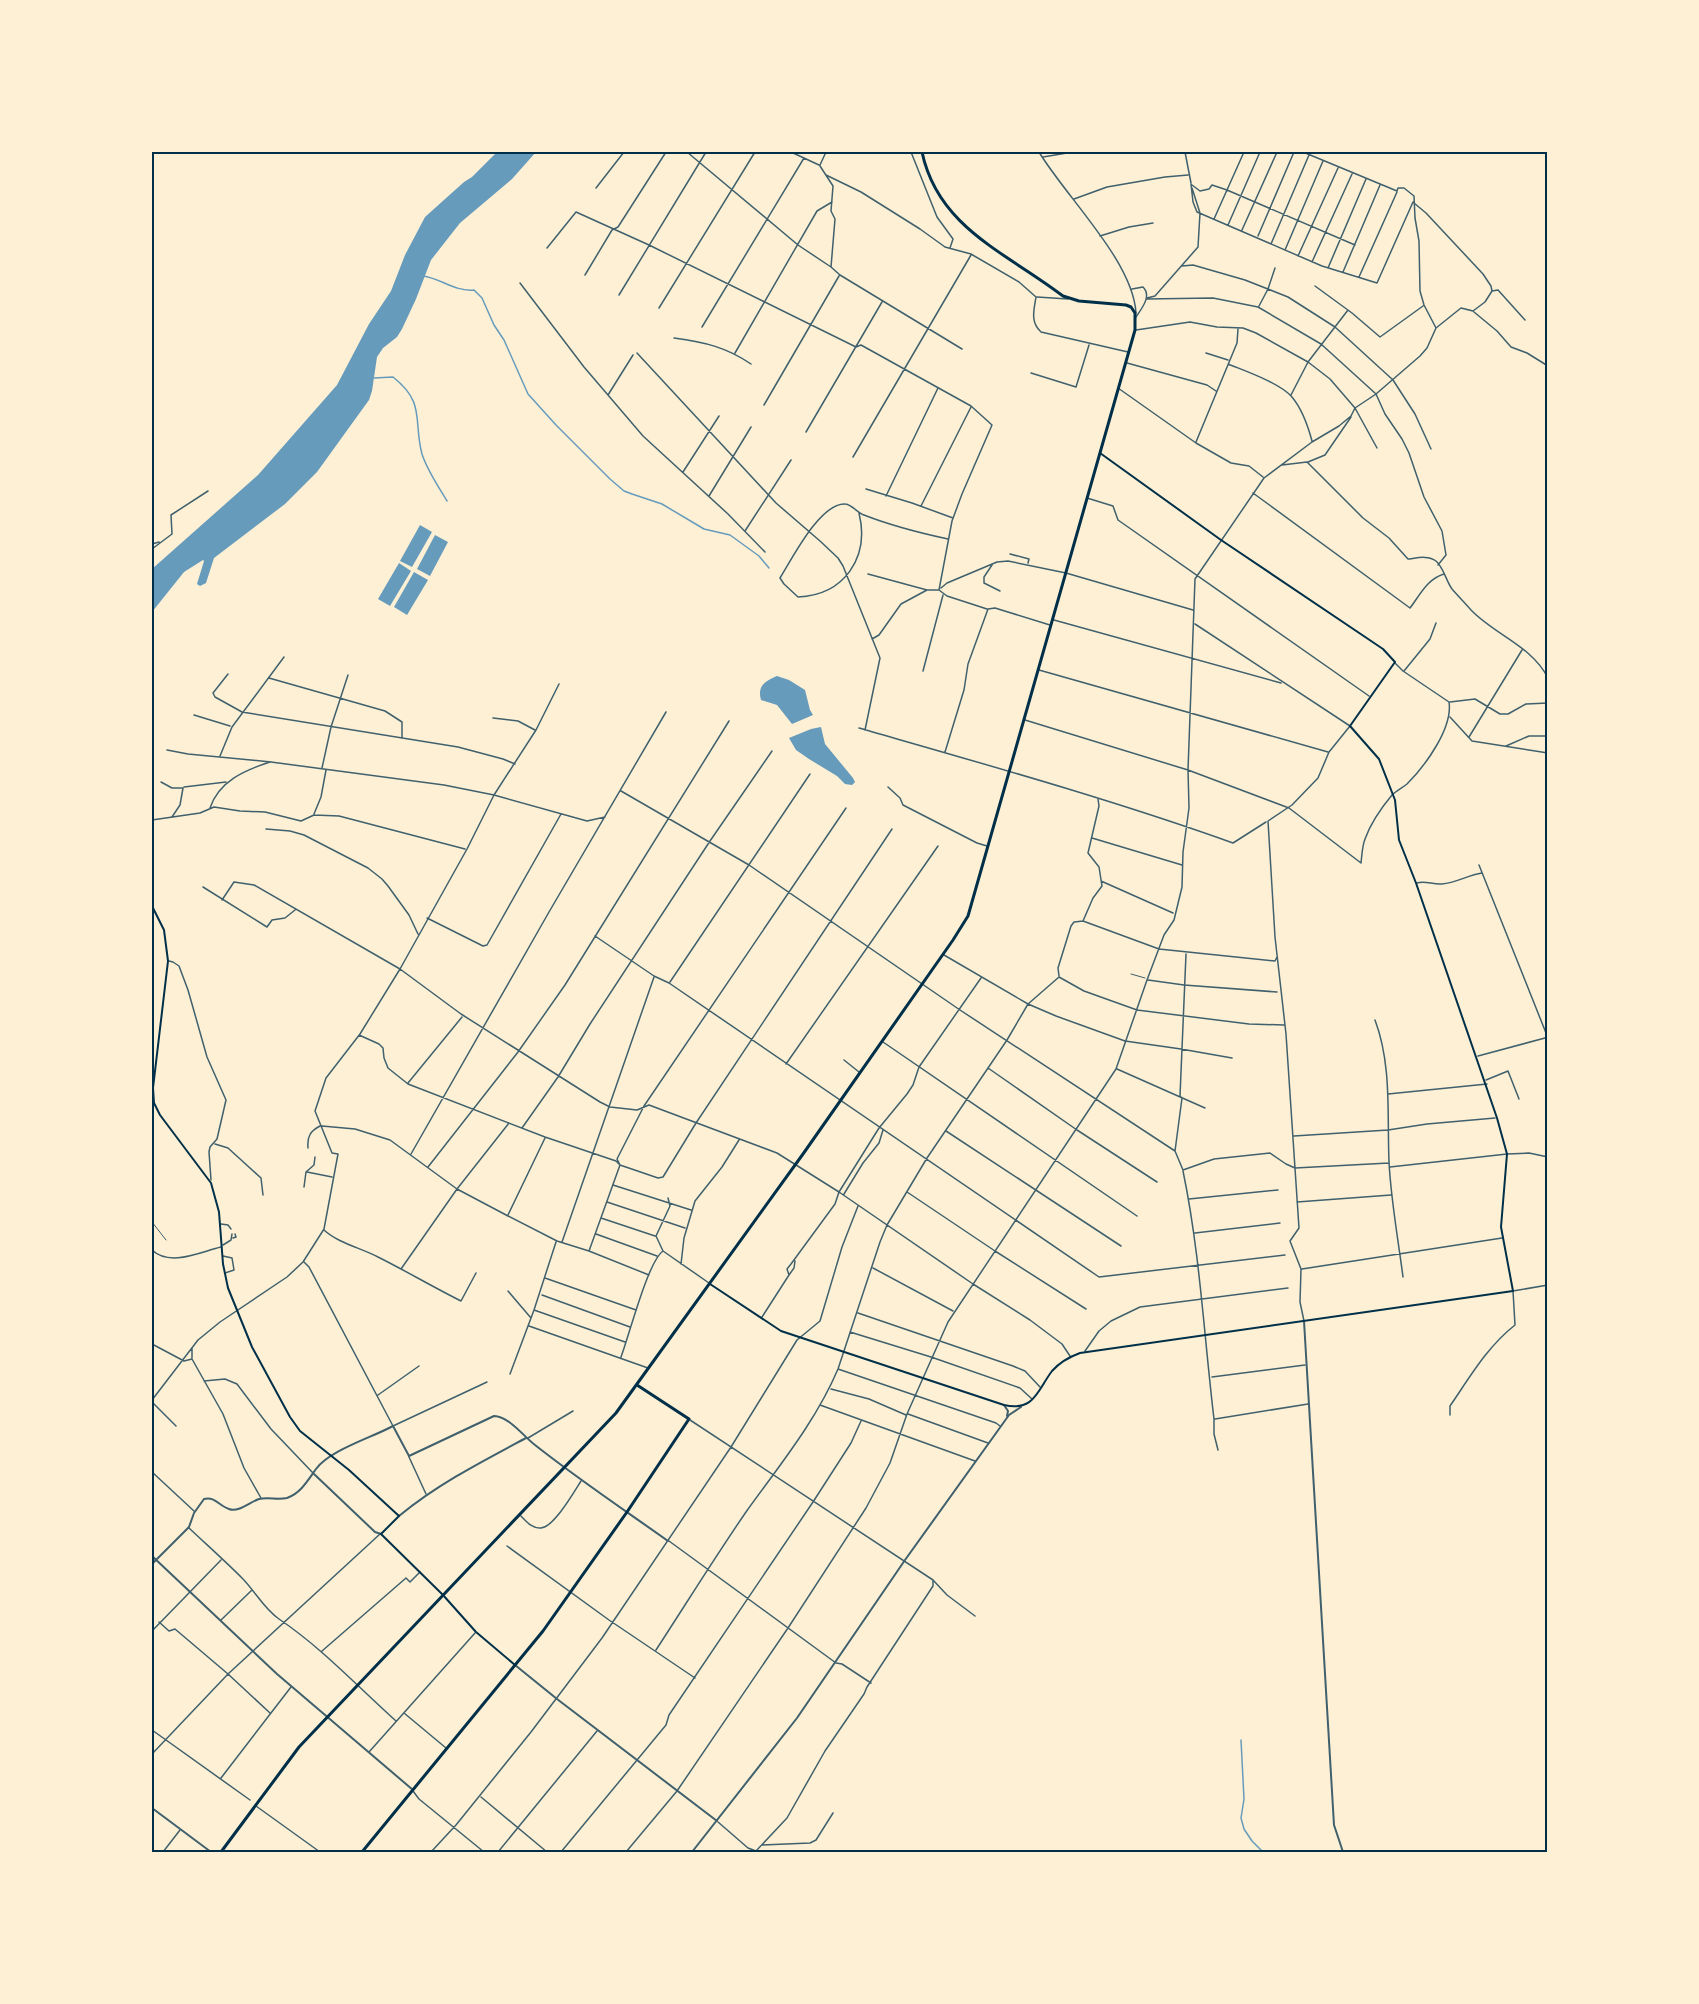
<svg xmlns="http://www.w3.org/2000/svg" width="1699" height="2004" font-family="Manrope,sans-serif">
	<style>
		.water { fill: #669bbc }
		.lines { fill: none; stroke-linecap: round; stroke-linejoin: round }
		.stream { stroke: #669bbc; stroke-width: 1.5 }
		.service { stroke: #3f606c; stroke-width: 1 }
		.minor { stroke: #3f606c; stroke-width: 1.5 }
		.tertiary { stroke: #3f606c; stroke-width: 2 }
		.secondary { stroke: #003049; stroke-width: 2 }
		.primary { stroke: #003049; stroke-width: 3 }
		.neatline { fill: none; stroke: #003049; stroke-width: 2 }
	</style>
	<rect width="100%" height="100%" fill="#fdf0d5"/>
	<!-- water -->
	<path class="water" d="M497,152H536L512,179L460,223L431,260L416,299L402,329L397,337L383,348L377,357L372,391L369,400L317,472L285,504L214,558L206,583L200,586L197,584L204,561L203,560L184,572L152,612V569L258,475L337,385L369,324L391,291L405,255L425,217L464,182L472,177Z
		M420,525L432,532L412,567L400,561Z
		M435,535L448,542L430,576L417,569Z
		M399,563L411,571L390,606L378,599Z
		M414,572L428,580L407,615L394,607Z
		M777,676L789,680L805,690L810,710L813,715L792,724L777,705L761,700C757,686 765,681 777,676Z
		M821,727L825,744L853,778L855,782L852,785L845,784L837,776L809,759L796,750L789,738L811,729Z"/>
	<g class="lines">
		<!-- stream -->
		<path class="stream" d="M423,276C440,278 455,292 474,290L482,298L494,325L504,340L528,394L556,425L610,479L624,491L632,494L662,504L704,529L730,535L759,556L769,568
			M374,378L393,377C426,403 413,420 422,454C427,470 438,486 447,501
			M1241,1740L1244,1799L1241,1818L1244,1829L1252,1841L1263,1852"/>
		<!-- service -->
		<path class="service" d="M1131,974L1145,978
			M152,1222L166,1240"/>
		<!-- minor -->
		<path class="minor" d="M687,152L798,245L831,267L840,275L962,349
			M791,152L819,165
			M911,152L937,217L953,239L950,248
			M1039,152C1066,197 1133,261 1136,313
			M1185,152L1191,183
			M1303,152L1397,191L1398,188H1404L1414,196L1415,218L1419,241L1420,291L1424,305L1436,328L1461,308L1473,311L1485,302L1492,291
			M1043,157L1073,152
			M820,165L826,152
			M820,166L833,186L831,211L835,219L831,267
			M826,175L861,192L920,229L945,247L971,254L1019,282L1036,297
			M1191,184L1193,202L1197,212L1322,266L1377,283L1413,202
			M1192,185L1200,191L1209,189L1212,185L1227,190L1355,245
			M596,188L624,152
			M1074,199L1107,187L1165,177L1188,175
			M1414,203L1426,213L1483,274L1491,286L1492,291L1498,290L1525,320
			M1214,219L1244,152
			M1228,225L1260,152
			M1242,230L1277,152
			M1100,236L1129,227L1153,223
			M1258,236L1294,152
			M1271,244L1309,155
			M547,248L576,212L649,245L856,347L861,345L971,406L992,425L962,494L952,521L939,590
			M1285,250L1323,161
			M1298,256L1338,168
			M1312,262L1352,174
			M1182,266L1193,265L1245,280L1288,297L1335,327L1393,380L1415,414L1431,449
			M1328,268L1366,179
			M1343,272L1380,185
			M585,275L612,230L618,227L666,152
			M1359,277L1397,192
			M520,283L584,367L643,436L728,514L765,552
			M1315,286L1352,313L1380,337L1423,306
			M1132,289L1143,287C1152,296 1142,308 1136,317
			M619,295L706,152
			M1036,297C1034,310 1030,322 1041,332L1128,352
			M1037,297L1068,299
			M1147,298L1155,296L1198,247L1200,213L1192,188
			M1146,299L1213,298L1258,307L1321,344L1376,394L1385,414L1402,439L1409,453L1424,497L1442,531L1446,555L1438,565
			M1259,306L1268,289L1275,268
			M659,308L755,152
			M1474,312L1497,331L1511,347L1527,353L1548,366
			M702,327L804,158
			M1136,330L1190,322L1217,327L1243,328L1256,333L1308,362L1330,379L1355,408L1377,448
			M674,338C704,342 726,347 751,364
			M637,353L776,503L820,541L838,558L843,566L880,658L865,730
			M735,353L817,211L832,202
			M1206,353L1228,360
			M1127,363L1207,385L1216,391
			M1228,364C1245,371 1280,383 1292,397C1302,409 1308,426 1312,441
			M1031,373L1076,387L1089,345
			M1118,388L1196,443L1231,463L1249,466L1263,477
			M608,395L633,355
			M1291,395L1308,362L1348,310
			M764,405L839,276
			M806,432L882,302
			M1196,442L1237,343L1238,329
			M853,457L971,255
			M1308,462L1325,455L1351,417
			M1282,465L1307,462L1363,518L1389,538L1408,559C1417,558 1428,555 1436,561C1444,568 1446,581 1452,589C1458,596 1465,603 1471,610C1495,635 1532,646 1548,678
			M683,472L719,416
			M866,489L912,503L953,518
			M1253,493L1410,608C1420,595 1427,579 1444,574
			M709,496L751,427
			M886,496L938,388
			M1087,498L1113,506L1118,520L1369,696
			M921,506L971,407
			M859,513C870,558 844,595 798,597L784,584L780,578C792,559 820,503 845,504C851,504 858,513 864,515C892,526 920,533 948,539
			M745,531L791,460
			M152,544L159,542
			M152,549L172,534L171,515L208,491
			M1010,554L1029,559L1028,563
			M992,565L984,577V583L1000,591
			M868,574L927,590H939L947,596L987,609
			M941,588L947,583L997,562L1008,561L1066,573L1193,610
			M1054,620L1281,683
			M1195,624L1350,726L1329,752L1318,778L1292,805L1268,821L1275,937L1286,1034L1299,1228L1290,1241L1301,1269L1300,1302L1304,1321
			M872,639L879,635L901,604L927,590
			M1039,670L1328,752
			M923,671L943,595
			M1404,671L1430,639L1436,623
			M228,674L213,693L215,697L242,712L458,747L503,759L515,764
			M269,678L385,711L402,722V738
			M1450,702L1475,699L1500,714H1508L1526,704L1548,703
			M194,715L230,726
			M1450,717L1472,741L1548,753
			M493,718L518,721L535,730
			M1025,720L1188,770L1289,808L1361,863C1362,855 1362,847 1365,839C1370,825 1382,807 1392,795C1396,791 1402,788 1407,784C1425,766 1453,728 1449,702L1403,671L1395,663
			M859,728C984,764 1110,799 1233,843L1266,822
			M1469,737L1522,650
			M1506,746L1529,736H1548
			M167,750L188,754L271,762L444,785L494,795L587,821L605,817
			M945,752L964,690L968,664L988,609L995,608L1050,625
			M220,756L232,727L284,657
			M322,768L331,727L348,675
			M161,782L172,788H183L180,805L172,817
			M184,787L226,782
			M888,787L900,798L903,805L977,843L987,846
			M621,791L749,865L960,1010L1175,1151L1183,1170L1214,1159L1270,1153L1286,1164L1295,1168L1389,1163
			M210,808C219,781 245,770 270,762
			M314,814L321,797L326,770
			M152,820L200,813L214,807L240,811L265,812L301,821L314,815L339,816L465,849
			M266,829L290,831L304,835L368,868L382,879L388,886L409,915L418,934
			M1092,838L1182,865
			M1479,865L1548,1038
			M1101,881L1173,913
			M1417,883C1425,880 1433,885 1442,884C1456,883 1468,875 1482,873
			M203,887L267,927L272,920L285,918L295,910
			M222,900L234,882L254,885L400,969L461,1014L600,1102L610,1107L637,1110L649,1105L777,1153L839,1192L973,1284L1030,1320L1062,1344L1070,1356
			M427,918L483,946L487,945L561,814
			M1083,921L1159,949L1275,961L1277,957
			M595,936L654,976L669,983L1099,1277L1285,1255
			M944,955L1028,1004L1056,1016L1125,1041L1181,1049L1232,1058
			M169,961L173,962L179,966L188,990L207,1057L226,1100L217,1139L210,1147L209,1152L211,1180
			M1059,976L1058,968L1071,926L1074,922L1083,921L1093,898L1102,886L1099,867L1088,853L1099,806L1098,799
			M1059,977L1084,991L1137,1010L1249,1024L1284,1025
			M1148,980L1184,985L1277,992
			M670,982L810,774
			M1375,1020C1392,1065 1387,1115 1389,1162C1391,1201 1398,1238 1403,1277
			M359,1035L379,1044L383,1048L384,1058L388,1068L408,1084L545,1137L616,1161L620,1165L658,1178L663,1177L696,1123L892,829
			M883,1042L1137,1216
			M1478,1056L1545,1038
			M844,1060L859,1072
			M786,1064L938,846
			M988,1068L1077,1130L1157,1182
			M1117,1069L1205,1108
			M1486,1080L1508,1071L1519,1099
			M408,1083L462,1017
			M1388,1094L1487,1084
			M322,1126L355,1129L390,1140L457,1189L508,1216L557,1241L589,1251L649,1275
			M522,1128L558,1077L590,1024L710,841L772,751
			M946,1131L1121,1246
			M1294,1136L1388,1130L1427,1124L1495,1118
			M215,1144L228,1148L261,1178L263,1195
			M308,1148C307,1137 310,1131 320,1126
			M1175,1151L1182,1098L1180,1096L1186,954
			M411,1154L549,912L666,712
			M428,1167L518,1052L565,985L729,721
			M1390,1167L1507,1154L1529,1153L1548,1157
			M1183,1171C1200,1253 1204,1336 1214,1419V1434L1218,1450
			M307,1172L332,1177
			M613,1185L691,1210
			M304,1187L306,1172L314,1165L315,1157
			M907,1192L995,1251L1086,1309
			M844,1194L863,1163L879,1143L883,1130
			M668,1198L670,1206L656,1236L663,1251L709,1283
			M1189,1199L1278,1190
			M607,1202L685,1228
			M1297,1202L1391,1195
			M508,1215L545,1138
			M601,1218L655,1236
			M221,1224L228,1225L231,1229
			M324,1230C338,1243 361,1248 378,1257C406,1271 433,1287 461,1301L476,1273
			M1195,1233L1280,1223
			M596,1234L657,1256
			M233,1238L236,1237L235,1234
			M562,1242L654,977
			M223,1245L231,1240L232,1234
			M152,1250C170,1267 200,1252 221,1247
			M589,1251L620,1165L617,1159L644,1106L846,808
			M223,1256L232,1258L234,1270L225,1273
			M304,1262L309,1267L393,1426L487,1382
			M681,1264L684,1238L695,1201L722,1167L739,1140
			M873,1268L953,1311
			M401,1269L457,1189L509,1123
			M1302,1269L1502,1238
			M789,1275L794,1268L795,1261
			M545,1278L636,1310
			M508,1291L531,1318
			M542,1295L630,1327
			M534,1310L625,1342
			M858,1313L1013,1366L1025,1371L1040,1387
			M762,1317L789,1275L787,1269L791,1264L835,1204L839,1192L879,1128L907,1094L913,1085L919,1067L981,978
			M529,1326L648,1368
			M850,1332L931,1357L1020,1388L1032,1399
			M152,1344L184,1361L192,1359L223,1414L244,1468L261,1498
			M1085,1351L1099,1331L1111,1321L1140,1307L1288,1288
			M621,1357C629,1336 648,1261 663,1251
			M192,1358V1348
			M838,1369L996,1423L1000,1426
			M510,1374L534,1310L556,1242
			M1212,1377L1305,1365
			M204,1381L225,1379L237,1384L271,1429L313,1473
			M831,1389L869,1399L906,1415
			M378,1395L419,1366
			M152,1400L198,1340L220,1322L287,1277L303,1262L324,1229L338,1154L332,1153L315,1111L326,1078L360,1034L400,969L467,849L494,795L536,730L559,684
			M152,1402L176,1426
			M820,1405L975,1461
			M908,1414L988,1443
			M1450,1415V1406C1470,1377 1487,1347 1515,1325L1513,1291L1548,1285
			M1215,1419L1308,1404
			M690,1420L933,1580L947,1595L975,1616
			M528,1438L573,1411
			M409,1457L426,1494
			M152,1472L194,1511
			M521,1516C526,1521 532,1529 541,1528C554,1527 574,1492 581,1481
			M189,1528C207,1545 225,1561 242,1578C255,1591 264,1609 279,1619C322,1648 357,1686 396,1721
			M669,1541L836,1663L842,1664L871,1683
			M507,1546L609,1620L695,1678
			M221,1620L252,1590
			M159,1622L169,1631L175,1629L228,1674L270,1713
			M152,1631L221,1560
			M656,1650C686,1604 715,1557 746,1512C779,1466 816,1421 838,1369L880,1242L887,1225L927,1158L1007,1040L1028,1004L1059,977
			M322,1651L406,1578L410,1582L420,1572
			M404,1713L446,1748
			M152,1730L250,1800
			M369,1752L475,1633
			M152,1754L228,1674L380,1534
			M221,1778L291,1687
			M413,1791L419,1799L484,1852
			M481,1797L547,1852
			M256,1806L320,1852
			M718,1822L748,1848L756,1851L787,1818L825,1751L864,1694L867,1687L933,1586V1580
			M762,1845L810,1843L816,1840L833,1813
			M163,1852L180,1830
			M431,1852L456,1825L531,1732L602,1638L731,1447L797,1340L820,1321L842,1247L858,1206
			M498,1852L597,1731
			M561,1852L666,1725L669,1715L813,1502L851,1443L861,1421
			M626,1852L677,1791L788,1628L866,1508L890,1463L907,1414L948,1322L1116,1069L1147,980L1164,935L1174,920L1182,887L1183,852L1189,808L1188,770L1195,579L1264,478L1312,442L1339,426L1351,416L1355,408L1376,394L1420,356L1427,348L1436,328"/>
		<!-- tertiary -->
		<path class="tertiary" d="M1304,1321L1334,1825L1343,1852
			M1004,1405L1008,1411L1007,1416
			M314,1474L375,1532L381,1534
			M399,1516C438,1484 481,1462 526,1438
			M152,1556L277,1674L413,1790
			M152,1564L189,1527L194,1513L204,1499C215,1496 219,1506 229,1509C238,1513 250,1502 259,1499C268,1497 278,1500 287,1498C301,1493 308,1480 316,1469C330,1450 371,1438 393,1426L409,1456L494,1416C510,1417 523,1436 535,1445C578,1479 623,1509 668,1541
			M515,1665L557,1699L717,1821
			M152,1808L211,1852
			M692,1852L797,1718L905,1560L1009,1415L1021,1407"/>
		<!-- secondary -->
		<path class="secondary" d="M152,906L164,930L168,961L153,1088L154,1103L160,1115L211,1183L219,1212L223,1264L228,1288L252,1347L290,1417L300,1431L349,1470L399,1516L381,1534L443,1595L476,1632L515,1665
			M710,1284L781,1331L1004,1405C1034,1412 1037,1391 1052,1371C1060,1362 1069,1357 1080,1353L1513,1291L1501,1227L1507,1154L1497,1118L1416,883L1399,840L1395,800L1379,759L1350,726L1395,662L1383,649L1221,540L1100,453"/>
		<!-- primary -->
		<path class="primary" d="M221,1852L299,1747L616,1413L803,1154L953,940L968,916L1135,330V313L1131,307L1126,305L1079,301L1063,296C1007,253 938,228 922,152
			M362,1852L543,1631L627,1512L689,1419L637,1385"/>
	</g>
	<!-- border -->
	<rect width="1699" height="2004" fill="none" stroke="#fdf0d5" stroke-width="306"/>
	<rect x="153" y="153" width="1393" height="1698" class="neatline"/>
</svg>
